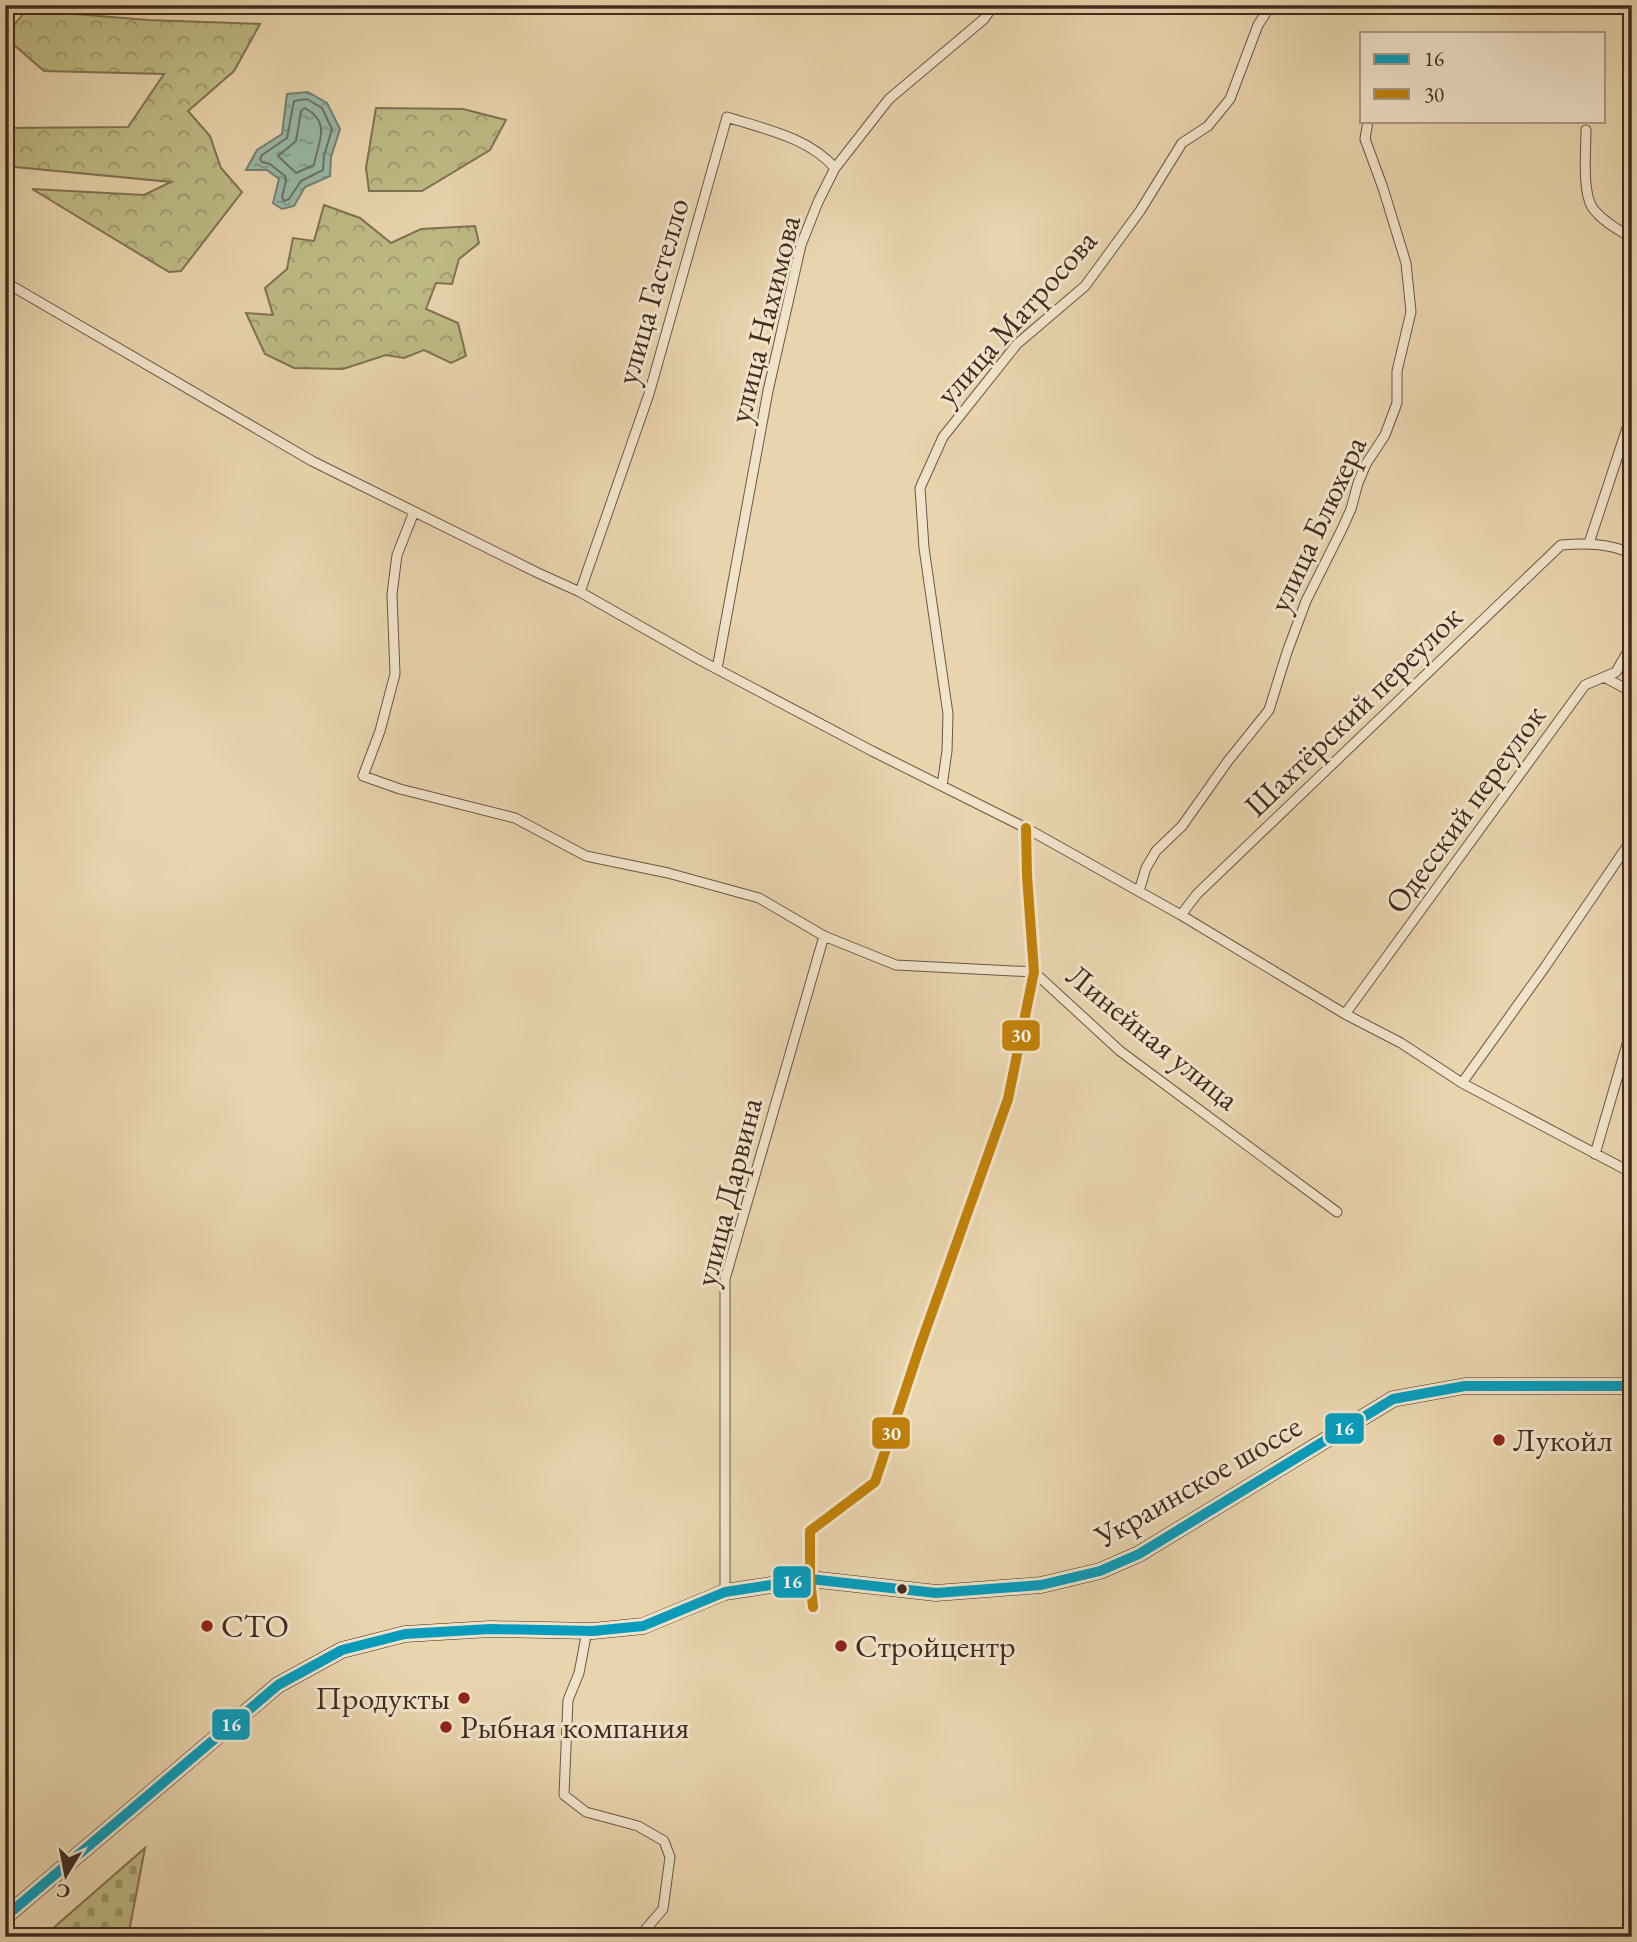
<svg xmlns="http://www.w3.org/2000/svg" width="1637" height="1942" font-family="'EB Garamond',serif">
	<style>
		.forest { fill: url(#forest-crowns); stroke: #807253; stroke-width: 2 }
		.cemetery { fill: url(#cemetery-stones); stroke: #807253; stroke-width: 2 }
		.water { fill: url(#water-ripples); stroke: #768072; stroke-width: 2 }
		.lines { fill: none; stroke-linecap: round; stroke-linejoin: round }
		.shore { stroke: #6e7264; stroke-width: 2 }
		.minor-casing { stroke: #6c5545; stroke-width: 11 }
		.highway-casing { stroke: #432b22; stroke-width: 17 }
		.minor { stroke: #f0e3ca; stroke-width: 9 }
		.highway { stroke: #e4ba76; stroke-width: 14 }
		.bus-1-casing { stroke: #f0e3ca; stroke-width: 16 }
		.bus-2-casing { stroke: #f0e3ca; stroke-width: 16 }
		.bus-1 { stroke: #079cbd; stroke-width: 10 }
		.bus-2 { stroke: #c1810a; stroke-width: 10 }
		.poi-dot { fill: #8f2418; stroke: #f0e3ca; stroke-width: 2.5 }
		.bus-dot { fill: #432b22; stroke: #f0e3ca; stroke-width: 2.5 }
		.labels { text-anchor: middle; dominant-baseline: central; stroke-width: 6; stroke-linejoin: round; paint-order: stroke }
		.street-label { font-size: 32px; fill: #432b22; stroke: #f0e3ca }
		.poi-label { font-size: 32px; fill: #432b22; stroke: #f0e3ca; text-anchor: start }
		.line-badge { stroke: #f0e3ca; stroke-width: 2.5 }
		.badge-label { font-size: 19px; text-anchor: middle; font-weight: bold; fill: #fff }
	</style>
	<defs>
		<pattern id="forest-crowns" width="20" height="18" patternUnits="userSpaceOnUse" patternTransform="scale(1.75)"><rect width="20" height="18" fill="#beba84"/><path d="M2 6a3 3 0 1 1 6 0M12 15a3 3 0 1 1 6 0" fill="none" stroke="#9c976c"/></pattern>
		<pattern id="cemetery-stones" width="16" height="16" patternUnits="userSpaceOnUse" patternTransform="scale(1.75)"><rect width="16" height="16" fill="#beba84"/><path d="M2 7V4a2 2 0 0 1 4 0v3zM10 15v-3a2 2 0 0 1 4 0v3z" fill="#9c976c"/></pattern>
		<pattern id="water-ripples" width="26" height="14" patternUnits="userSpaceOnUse" patternTransform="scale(1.75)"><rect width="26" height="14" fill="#98b8a7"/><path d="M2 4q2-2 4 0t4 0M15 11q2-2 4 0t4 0" fill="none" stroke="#7e9688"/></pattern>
	</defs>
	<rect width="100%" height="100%" fill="#e8d4ad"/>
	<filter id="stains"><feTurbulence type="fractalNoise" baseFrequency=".00286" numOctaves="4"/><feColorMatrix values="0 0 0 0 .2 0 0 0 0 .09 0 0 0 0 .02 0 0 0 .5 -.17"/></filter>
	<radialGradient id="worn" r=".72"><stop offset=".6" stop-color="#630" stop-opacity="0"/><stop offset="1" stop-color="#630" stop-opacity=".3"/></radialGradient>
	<!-- forest -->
	<path class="forest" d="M26,10L148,20L260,24L234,71L188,111L210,136L221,168L242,192L181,271L169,272L32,189L144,195L171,182L5,166V128L128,127L164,74L44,71L5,37Z
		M376,108L463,109L506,120L490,150L422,191H369L366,168Z
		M324,205L360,218L391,243L421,229L475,226L479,243L459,259L452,284L436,283L426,309L458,323L466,356L451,363L424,350L404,358L386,355L343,369L294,368L265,354L246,313L273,315L265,288L287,269L293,238L314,241Z"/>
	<!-- cemetery -->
	<path class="cemetery" d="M145,1848L128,1937H43Z"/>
	<!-- water -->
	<path class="water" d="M308,92L327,103L340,129L331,157L330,176L305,187L294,206L282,209L273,203L279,179L267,170H246L257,150L282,134L287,94Z"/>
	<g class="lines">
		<!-- shore -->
		<path class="shore" d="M307,99L322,108L332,129L324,156L323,170L301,181L289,199L284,201L282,197L286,181L285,176L270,164L262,162L260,159L262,155L287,138L294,101Z
			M305,108C332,123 318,142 314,165L296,173L278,156L296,141L301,111Z"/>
		<!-- minor casing -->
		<g class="minor-casing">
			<path id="minor" d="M1586,130C1586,149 1582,191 1592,207C1600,219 1615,228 1627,235L1632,255
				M5,282L312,461L538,573L580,592L698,659L872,751L1026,828L1181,915L1345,1014L1401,1043L1462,1083L1632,1173
				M1632,338V380
				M414,512L397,555L392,594L395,674L380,731L363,776L400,789L515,818L586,856L668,873L759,898L824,936L896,965L1034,972L1120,1051L1337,1212
				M1589,543L1632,413
				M580,592L649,394L727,117C764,129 808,137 835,168
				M717,669L768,391L801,245L818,202L835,168L889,99L984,19L994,5
				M1604,677L1632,692
				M942,786L947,751L948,714L924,548L920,488L943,437L1017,344L1085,286L1140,211L1182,143L1208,126L1230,99L1258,25L1271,5
				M1139,891L1146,868L1156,851L1182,826L1228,761L1269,710L1287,652L1306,601L1342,529L1351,509L1358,483L1366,464L1385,435L1397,403V371L1411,312L1406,263L1383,188L1365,139L1368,121
				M1181,915L1197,894L1561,545C1585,543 1609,543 1632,554
				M1345,1014L1585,685L1616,672L1632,644
				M1462,1083L1545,967L1632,839
				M1595,1154L1632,1027
				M725,1592V1279L824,936
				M813,1607L810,1579V1531L875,1482L920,1346L1008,1099L1034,972L1027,876L1026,828
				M587,1631L579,1673L568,1700L564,1795L586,1812L638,1826L664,1841L670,1857L663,1909L639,1937"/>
		</g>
		<!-- highway casing -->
		<g class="highway-casing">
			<path id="highway" d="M5,1917L278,1685L342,1650L405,1634L490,1629L593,1631L643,1626L725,1592L810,1579L936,1593L1041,1585L1100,1571L1139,1554L1393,1399L1465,1386H1632"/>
		</g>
		<!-- minor -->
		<use href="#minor" class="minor"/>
		<!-- highway -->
		<use href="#highway" class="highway"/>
		<!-- bus-1 casing -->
		<g class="bus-1-casing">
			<path id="bus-1" d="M5,1917L278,1685L342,1650L405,1634L490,1629L593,1631L643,1626L725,1592L810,1579L936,1593L1041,1585L1100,1571L1139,1554L1393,1399L1465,1386H1632"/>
		</g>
		<!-- bus-2 casing -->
		<g class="bus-2-casing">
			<path id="bus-2" d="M813,1607L810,1579V1531L875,1482L920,1346L1008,1099L1034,972L1027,876L1026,828"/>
		</g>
		<!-- bus-1 -->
		<use href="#bus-1" class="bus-1"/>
		<!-- bus-2 -->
		<use href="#bus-2" class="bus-2"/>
	</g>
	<!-- markers -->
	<g class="poi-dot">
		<circle cx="1499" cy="1440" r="7"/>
		<circle cx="207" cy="1626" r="7"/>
		<circle cx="841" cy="1646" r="7"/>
		<circle cx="464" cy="1698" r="7"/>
		<circle cx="446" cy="1727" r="7"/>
	</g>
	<circle class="bus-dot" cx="902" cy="1589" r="6"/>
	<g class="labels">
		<!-- street labels -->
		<g class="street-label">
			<text transform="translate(652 291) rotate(-74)">улица Гастелло</text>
			<text transform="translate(1016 317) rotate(-48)">улица Матросова</text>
			<text transform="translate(764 319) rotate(-76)">улица Нахимова</text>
			<text transform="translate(1317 524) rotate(-65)">улица Блюхера</text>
			<text transform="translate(1353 711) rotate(-44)">Шахтёрский переулок</text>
			<text transform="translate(1465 809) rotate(-54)">Одесский переулок</text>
			<text transform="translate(1153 1037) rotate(39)">Линейная улица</text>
			<text transform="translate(728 1192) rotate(-76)">улица Дарвина</text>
			<text transform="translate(1198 1481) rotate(-30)">Украинское шоссе</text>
		</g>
		<!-- poi labels -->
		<g class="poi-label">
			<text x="1513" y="1440">Лукойл</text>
			<text x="221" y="1626">СТО</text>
			<text x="855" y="1646">Стройцентр</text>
			<text x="450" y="1698" text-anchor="end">Продукты</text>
			<text x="460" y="1727">Рыбная компания</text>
		</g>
	</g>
	<g class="line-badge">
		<rect x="1001" y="1019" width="40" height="33" rx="7" fill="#c1810a"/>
		<rect x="1324" y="1412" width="41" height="33" rx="7" fill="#079cbd"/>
		<rect x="871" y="1416" width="40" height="34" rx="7" fill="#c1810a"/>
		<rect x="772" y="1565" width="40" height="34" rx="7" fill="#079cbd"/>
		<rect x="211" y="1708" width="40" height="33" rx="7" fill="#079cbd"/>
	</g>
	<g class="badge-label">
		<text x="1021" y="1042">30</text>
		<text x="1344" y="1435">16</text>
		<text x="891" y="1440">30</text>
		<text x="792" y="1588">16</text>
		<text x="231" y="1731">16</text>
	</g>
	<!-- margin -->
	<rect width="1637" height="1942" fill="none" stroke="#e8d4ad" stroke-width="28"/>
	<rect x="7" y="7" width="1623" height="1928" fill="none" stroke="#432b22" stroke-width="3.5"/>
	<rect x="14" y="14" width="1609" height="1914" fill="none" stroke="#432b22" stroke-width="2"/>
	<!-- legend -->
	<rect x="1360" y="32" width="245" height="91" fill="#f0e3ca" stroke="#ab9987" stroke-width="2"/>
	<rect x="1374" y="54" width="35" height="10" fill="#079cbd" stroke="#ab9987" stroke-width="2"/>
	<text x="1424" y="66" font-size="21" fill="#432b22">16</text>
	<rect x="1374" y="89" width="35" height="10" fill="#c1810a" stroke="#ab9987" stroke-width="2"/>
	<text x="1424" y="102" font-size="21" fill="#432b22">30</text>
	<!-- north arrow -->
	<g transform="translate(66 1875) rotate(190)" stroke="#f0e3ca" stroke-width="5" paint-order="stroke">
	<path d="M0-5L12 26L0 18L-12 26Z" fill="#432b22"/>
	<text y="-10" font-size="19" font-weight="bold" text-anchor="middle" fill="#432b22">С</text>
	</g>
	<rect width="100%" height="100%" filter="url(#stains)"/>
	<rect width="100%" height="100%" fill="url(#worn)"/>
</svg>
